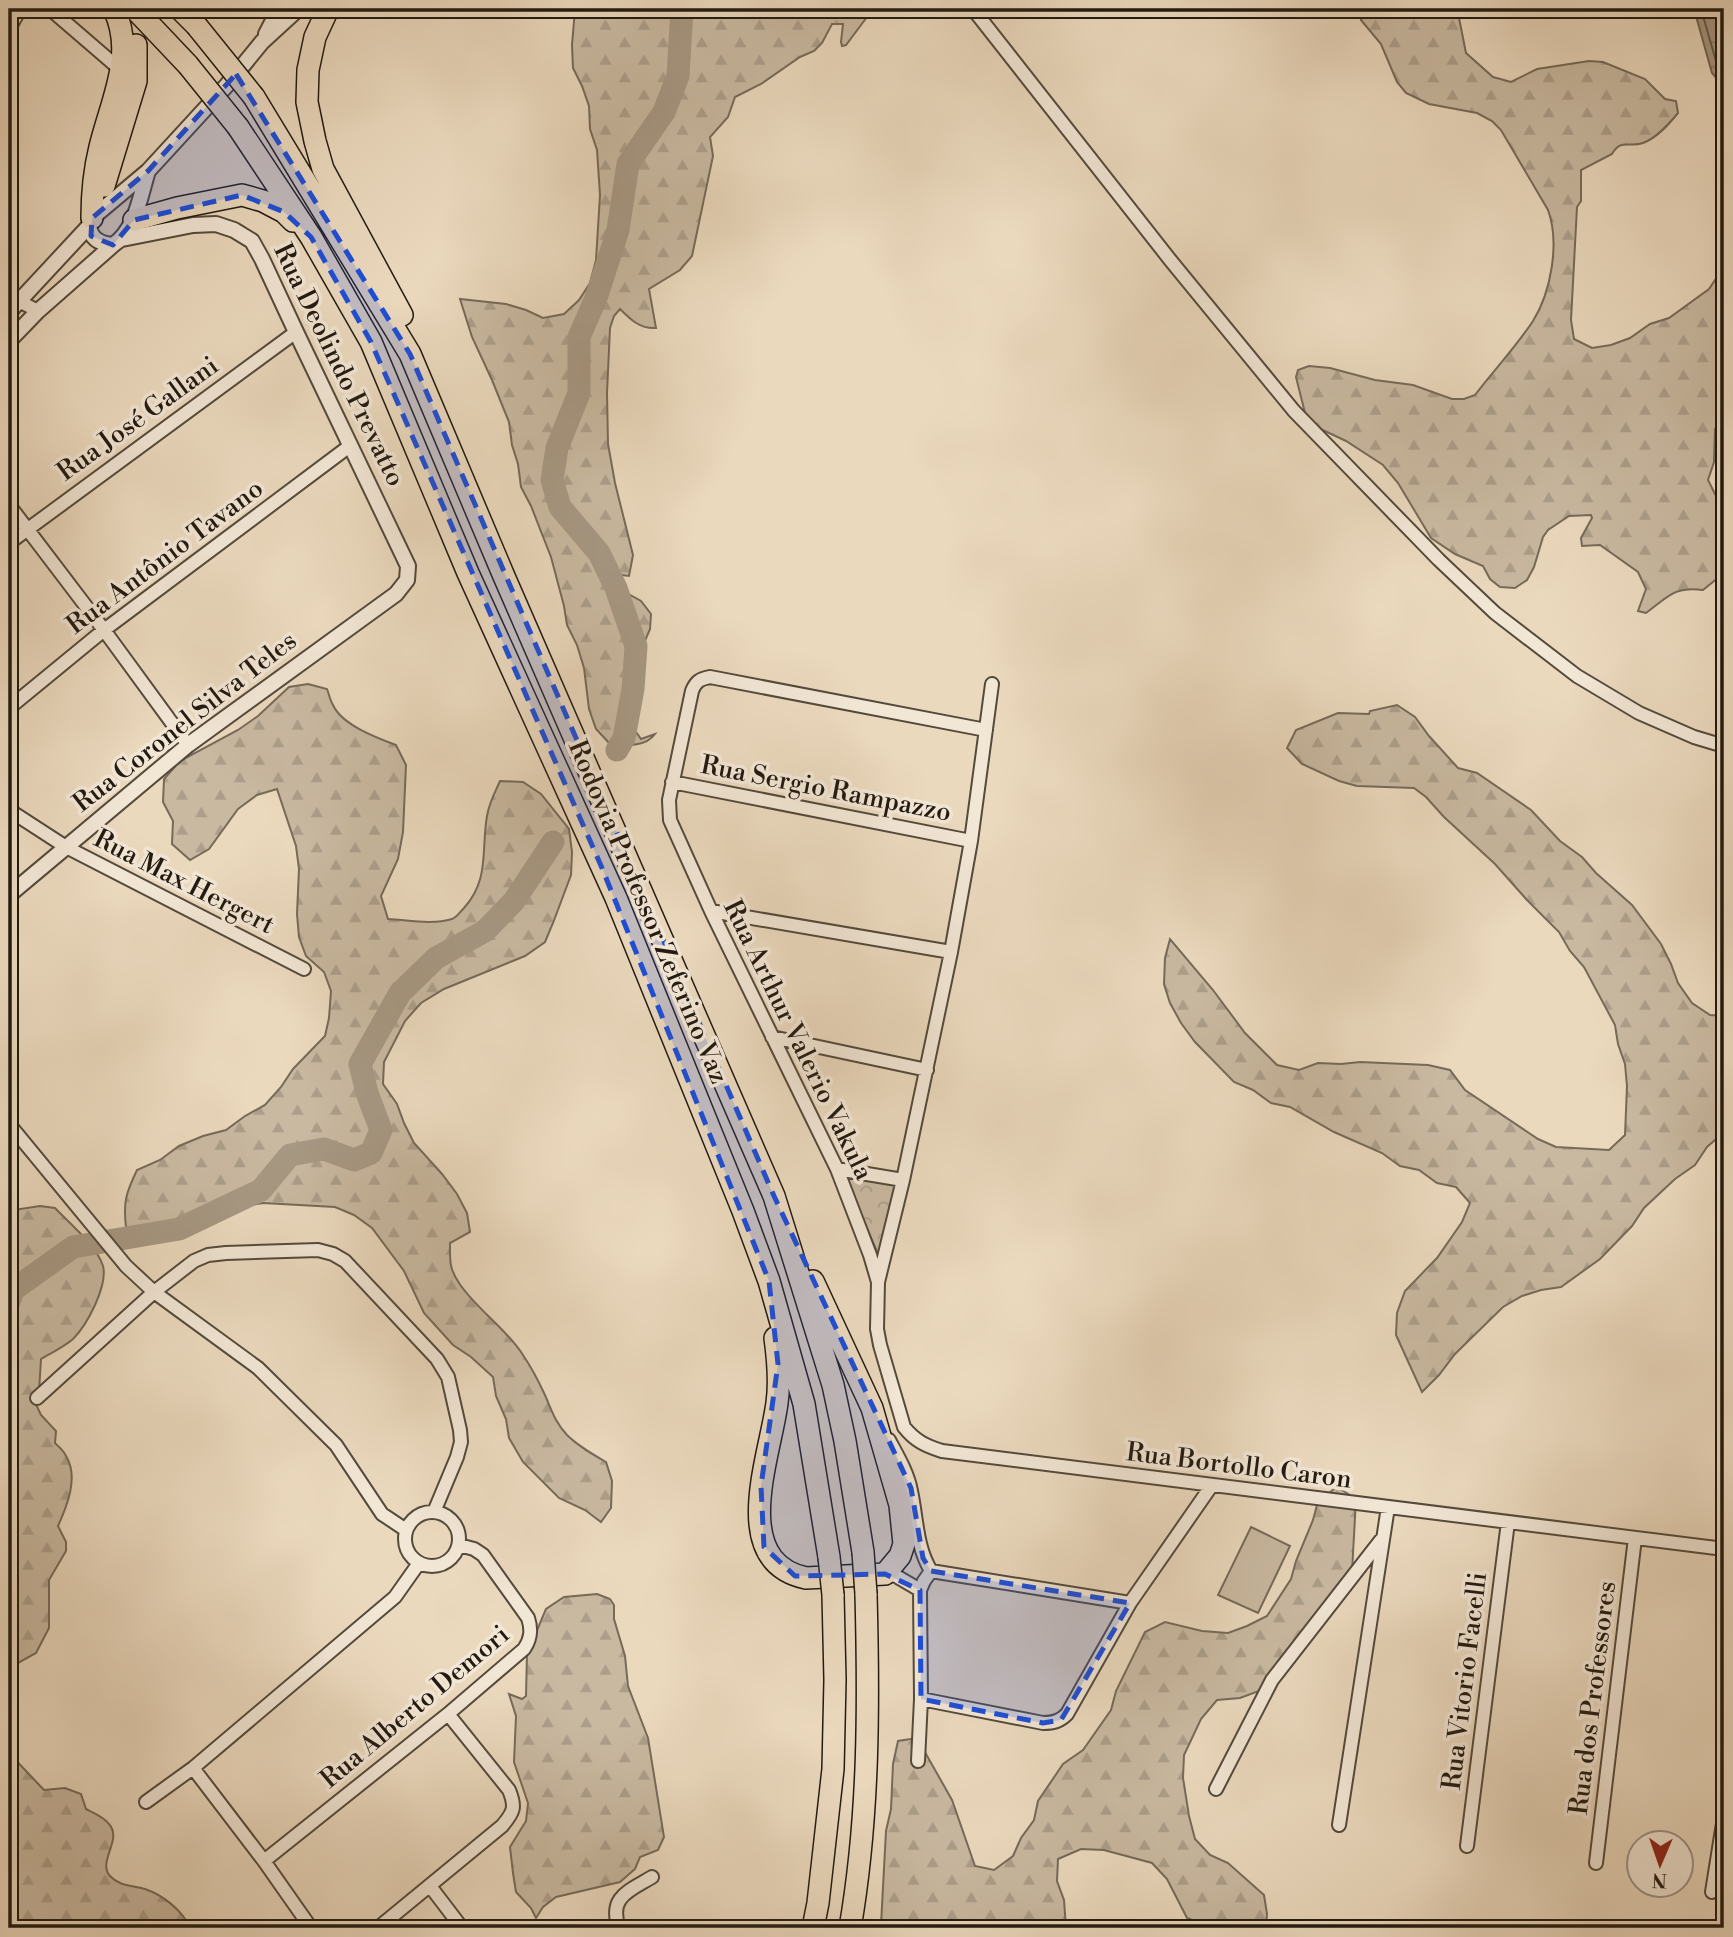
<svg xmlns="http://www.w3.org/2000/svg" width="1733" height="1937" font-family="'Libre Bodoni',serif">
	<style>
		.forest { fill: url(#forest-firs); stroke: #766a59; stroke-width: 2 }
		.park { fill: url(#park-crowns); stroke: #766a59; stroke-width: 2 }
		.garden { fill: #c9b9a1; stroke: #766a59; stroke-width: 2 }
		.water { fill: url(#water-ripples); stroke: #726655; stroke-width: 2 }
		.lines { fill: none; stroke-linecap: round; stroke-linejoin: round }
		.shore { stroke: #64594a; stroke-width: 2 }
		.river { stroke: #a79883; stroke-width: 23 }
		.minor-casing { stroke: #544a3c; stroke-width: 16 }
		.tertiary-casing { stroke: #544a3c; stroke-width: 18 }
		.motorway-casing { stroke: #221a11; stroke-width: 24 }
		.minor { stroke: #f2e6d5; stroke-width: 12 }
		.tertiary { stroke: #f2e6d5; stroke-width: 14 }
		.motorway { stroke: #ebd9be; stroke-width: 21 }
		.motorway-bridge-casing { stroke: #221a11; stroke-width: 24; stroke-linecap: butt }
		.motorway-bridge { stroke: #ebd9be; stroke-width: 21 }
		.marked { fill: #1d4ed8; fill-opacity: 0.2; stroke: #1d4ed8; stroke-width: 5; stroke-dasharray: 14 9; stroke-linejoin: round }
		.labels { text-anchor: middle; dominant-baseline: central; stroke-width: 7; stroke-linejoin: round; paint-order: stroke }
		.street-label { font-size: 26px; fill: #221a11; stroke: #f2e6d5 }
	</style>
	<defs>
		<pattern id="forest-firs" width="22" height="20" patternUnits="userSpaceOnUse" patternTransform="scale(1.75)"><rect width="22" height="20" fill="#c9b9a1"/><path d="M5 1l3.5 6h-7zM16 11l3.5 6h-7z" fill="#ac9e8a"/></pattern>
		<pattern id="park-crowns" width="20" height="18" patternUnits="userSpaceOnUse" patternTransform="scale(1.75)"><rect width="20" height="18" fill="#c9b9a1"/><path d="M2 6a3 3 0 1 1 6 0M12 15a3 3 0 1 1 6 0" fill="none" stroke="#ac9e8a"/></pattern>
		<pattern id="water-ripples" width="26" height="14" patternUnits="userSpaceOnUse" patternTransform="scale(1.75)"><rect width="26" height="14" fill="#a79883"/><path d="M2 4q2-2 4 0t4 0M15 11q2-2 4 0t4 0" fill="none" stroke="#887b6a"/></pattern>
	</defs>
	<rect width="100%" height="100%" fill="#ebd9be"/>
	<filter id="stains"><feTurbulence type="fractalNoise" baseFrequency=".00286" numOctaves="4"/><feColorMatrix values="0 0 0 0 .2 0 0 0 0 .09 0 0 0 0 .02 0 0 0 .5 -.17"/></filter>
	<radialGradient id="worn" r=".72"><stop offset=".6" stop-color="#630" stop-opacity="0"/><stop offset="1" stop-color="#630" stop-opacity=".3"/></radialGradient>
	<!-- forest -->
	<path class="forest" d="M575,9H891L867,17L846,45L842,46L841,42L843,24H832L822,43L814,51L800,57L761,84L735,97L728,117L710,137L713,156L692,256L680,270L649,289L656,328C640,329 631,320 620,309L614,316L610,328L607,393L608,444L615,483L633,555L629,576L613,574L607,577L616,587L641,601L651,614L650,629L636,662V732L641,739L655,734C645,748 625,745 610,744L596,729L589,709L584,668L577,645L567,625L564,606L551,557L531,506L521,487L518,464L512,445L509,422L492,380L472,337L460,299L506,304L526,310L543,318L564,314L579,300L590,283L596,260L600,195L597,150L590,129L589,106L582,86L573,68L572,45Z
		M1360,9H1442L1459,18L1466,53L1493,77L1511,82L1537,69L1589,61L1603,62L1645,79L1665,99L1676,101L1678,113C1669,124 1657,138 1643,143C1629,148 1621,138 1612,154L1581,170V201L1577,207L1571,320L1574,339L1592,348L1611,345L1630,338L1650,324L1669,318L1709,289L1721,271L1722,241L1724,240V414L1715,429L1714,462L1708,480L1724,512V573L1703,590C1674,586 1668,597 1646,613L1638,611L1646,589L1638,572L1600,545L1582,546L1581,538L1592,518L1591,515L1569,516L1548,530L1543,537L1534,567L1527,580L1515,588L1500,587L1490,579L1483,566L1455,554L1431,538L1398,483L1383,465L1346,441L1314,426L1306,417L1296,377L1298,370L1309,366L1330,368L1375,380L1413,385L1452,399H1464L1475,395C1494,370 1516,347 1533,321C1551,292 1560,243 1548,210L1501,130L1492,121L1477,113L1429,104L1406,93L1397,82L1381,44L1361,20Z
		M308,684L327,689C329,694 330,700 333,705C342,725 377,738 396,745L406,765L403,832L398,859L381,896L388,919C408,920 432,925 452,919C457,917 460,912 464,908C490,879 481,850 487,816C489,803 495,792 500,781L523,782L541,794L569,829L572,852L571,875L553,923L545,942L525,956L444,989L421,1003L405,1021L384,1062L383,1084L397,1104L404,1123L414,1143L442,1174L457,1194L467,1213L470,1232L450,1243C450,1261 449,1268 459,1283C477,1310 506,1328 523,1355C531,1367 538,1380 544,1393C551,1408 554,1421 567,1435C578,1446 592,1454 606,1462L612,1481L611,1508L601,1522L585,1510L559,1498L523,1462L509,1438L506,1419L496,1396L493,1377L471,1357L453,1345L424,1313L404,1271L372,1228L354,1215L335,1207L263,1203L244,1206L225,1213L206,1223L186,1237L163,1240L145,1235L126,1227C123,1202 126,1193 137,1170L160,1160L179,1146L203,1136L226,1130L245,1116L265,1105L281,1087L293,1069L325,1036L329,1018L331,991L324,972L306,956L299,937L297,914L299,869L296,846L277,789L257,795L238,809L209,849L190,860L172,844L173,821L163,802L164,779L180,761L238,730L258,716L289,687Z
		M1397,705L1415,717L1429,736L1458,768L1477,773L1531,810L1560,841L1582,857L1596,873L1632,905L1661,944L1671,964L1678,983L1692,1003L1710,1015L1724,1016L1723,1133L1707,1147L1695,1165L1675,1179L1644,1208L1632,1226L1600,1259L1561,1287L1541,1290L1522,1296L1503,1307L1455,1354L1439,1375L1422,1392L1396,1335L1397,1313L1405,1291L1437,1258L1462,1222L1470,1203L1456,1187L1437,1183L1419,1170L1400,1166L1382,1153L1334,1132L1290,1107L1271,1103L1253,1090L1234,1082L1195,1042L1181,1023L1170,1003L1164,984L1165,958L1170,939L1213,990L1245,1033L1277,1065L1299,1070L1318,1063L1341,1064L1360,1062L1428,1065L1450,1070L1465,1090L1538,1139L1556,1147L1609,1150L1625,1135L1627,1086L1625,1064L1618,1044L1615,1025L1584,967L1570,951L1559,932L1527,900L1495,864L1444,817L1426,797L1414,788L1357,786L1339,781L1302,764L1287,748L1296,730L1338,713L1369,714L1370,711Z
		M40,1206L55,1208C69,1223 97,1246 103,1266C108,1286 87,1325 73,1339C64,1347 51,1353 41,1359L39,1392L32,1396L41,1415L56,1431L55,1443C59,1447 64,1451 66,1456C79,1477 67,1506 58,1526L66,1542V1551L49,1580V1628L36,1653L16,1664V1674L9,1687C17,1699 16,1706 9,1719V1209L14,1210Z
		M1337,1487L1356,1499L1351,1590L1332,1604L1299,1640L1284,1655L1259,1691L1240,1698L1217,1700L1201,1719L1184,1755L1183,1778L1189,1816L1195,1839L1210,1855L1228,1863L1264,1895L1267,1914L1266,1928H1211L1187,1918L1167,1879L1152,1863L1104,1850L1081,1849L1058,1859L1057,1881L1064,1900L1066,1928H887L881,1925L886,1831L891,1809L893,1764L898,1741L917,1738L952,1800L975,1866L994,1870L1013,1856L1021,1838L1034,1820L1038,1801L1063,1764L1083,1750L1111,1710L1116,1691L1145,1632L1165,1622L1202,1631L1228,1633L1247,1626L1267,1616L1291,1579L1296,1561L1313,1520L1318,1501Z
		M597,1594L610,1599L614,1605V1619L625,1656L628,1686L648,1738L664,1837L658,1850L640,1857L635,1869L620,1882L556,1897L543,1907L536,1918L531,1908L516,1892L513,1873L510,1847L526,1821L528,1803L514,1762L516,1716L509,1694L522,1699L526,1696L527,1654L546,1609L564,1597Z
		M9,1753L44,1790L65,1788L81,1794L86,1809C94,1813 104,1817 109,1824C123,1840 97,1861 110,1876C120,1887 133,1885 145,1889C163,1895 183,1911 190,1928H9Z"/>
	<!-- park -->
	<path class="park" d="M844,1174L898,1183L880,1259Z"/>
	<!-- garden -->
	<path class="garden" d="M1251,1527L1290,1546L1258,1613L1218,1595Z"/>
	<!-- water -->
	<path class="water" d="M1694,9H1724V87L1712,73Z"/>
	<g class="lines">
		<!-- shore -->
		<path class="shore" d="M1701,9L1718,68L1724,76"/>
		<!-- river -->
		<path class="river" d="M617,750L624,738L633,689L636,646L616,588L599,553L560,507L552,480L557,448L579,393V337L596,298L618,230L628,164L664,112L678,76L682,9
			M9,1302L13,1290L73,1247L179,1229L261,1190L290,1155L324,1149L354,1160L371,1153L381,1130L367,1093L360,1064L400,993L436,958L485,931L514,901L553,842"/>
		<!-- minor casing -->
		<g class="minor-casing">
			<path id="minor" d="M50,9L122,71
				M973,9L1171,261L1294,411L1439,560L1495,613L1577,676L1639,713L1694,737L1724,746
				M9,29L20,9
				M9,296L38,311
				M9,505L104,630L188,745
				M9,543L296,332
				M992,684L971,841L951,952L903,1180L878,1282L877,1329L880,1345L904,1427C915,1441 926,1446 942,1451L1724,1549
				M9,708L104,630L351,445
				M672,782L971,841
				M9,810L66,847L304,969
				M711,911L951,952
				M772,1037L927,1070
				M9,1124L126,1266L154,1292L258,1368L336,1445L382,1514L406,1530
				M837,1169L903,1180
				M878,1282L870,1255L837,1169L711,911L670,820L669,800L692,691C696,681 700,679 710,677L986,730
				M37,1398L154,1292L194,1261L208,1255L226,1253L318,1250L333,1254L345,1261L437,1359L448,1377L460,1430L461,1442L457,1457L434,1512
				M889,1440C897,1455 908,1473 911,1491C917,1519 916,1546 931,1571
				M405 1539a27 27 0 1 1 54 0a27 27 0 1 1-54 0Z
				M931,1571L1130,1603
				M885,1574L896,1576L920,1590
				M921,1699L1043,1723C1054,1723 1060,1721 1067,1714L1130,1603L1212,1485
				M918,1761L921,1699L920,1590L924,1581L931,1571
				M193,1768L264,1861L311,1928
				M1216,1789L1272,1680L1381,1540
				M146,1802L193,1768L395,1597L419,1563
				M1339,1825L1388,1507
				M1467,1846L1508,1522
				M264,1861L448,1714L524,1649C531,1639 532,1630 528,1618L483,1555L474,1549L459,1545
				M1596,1863L1635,1538
				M430,1886L462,1928
				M1712,1892L1724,1817
				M378,1928L502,1826C514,1812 516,1807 509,1790L448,1714
				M619,1928C608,1897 629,1891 652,1877"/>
		</g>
		<!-- tertiary casing -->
		<g class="tertiary-casing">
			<path id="tertiary" d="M266,34L279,9
				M89,226C91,239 100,244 113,245
				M9,312L89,226L92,218L148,171L227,85L262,42L298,9
				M9,341L38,311L113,245C136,230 140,196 148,171
				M9,895L188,745L396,594L407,580L408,566L296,332L262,259L252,241L234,230L216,224L193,225L122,239"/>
		</g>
		<!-- motorway casing -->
		<g class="motorway-casing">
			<path id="motorway" d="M135,9L188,65
				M180,9L196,25
				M328,9L315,37L308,70L307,102L315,141L323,169L402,315
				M254,97L410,354L503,574L774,1196L833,1385L845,1441L863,1552
				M238,127L311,237L371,342L468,573L616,898L743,1211L769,1281L804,1404L829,1557
				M104,186L136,81V45
				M92,218C92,193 94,171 100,147C111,101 136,55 114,9
				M134,220L177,208L242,195L263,201L284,212L293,221
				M775,1338C778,1360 780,1382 777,1403C770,1457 728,1561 806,1578L885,1574L900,1556L904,1544L900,1505L872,1408L813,1281
				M813,1928L818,1903L833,1769L835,1680L833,1595
				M850,1928C869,1818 869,1706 866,1594"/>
		</g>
		<!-- minor -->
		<use href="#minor" class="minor"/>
		<!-- tertiary -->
		<use href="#tertiary" class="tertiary"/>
		<!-- motorway -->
		<use href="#motorway" class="motorway"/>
		<!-- motorway-bridge casing -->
		<g class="motorway-bridge-casing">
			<path id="motorway-bridge" d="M196,25L254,97
				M188,65L238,127
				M863,1552L866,1594
				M829,1557L833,1595"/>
		</g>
		<!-- motorway-bridge -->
		<use href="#motorway-bridge" class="motorway-bridge"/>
	</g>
	<!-- marked area -->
	<path class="marked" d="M236,74L410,354L774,1196L911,1488L923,1558L931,1571L1130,1603L1061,1720L1043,1723L921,1699L920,1590L885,1574L795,1576L764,1547L761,1486L778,1364L769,1281L602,868L371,342L311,237L284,212L242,195L134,220L113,245L91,236L92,218L148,171Z"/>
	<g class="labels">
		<!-- street labels -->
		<g class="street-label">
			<text transform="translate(339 365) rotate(64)">Rua Deolindo Prevatto</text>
			<text transform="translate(138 419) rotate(-36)">Rua José Gallani</text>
			<text transform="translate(165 557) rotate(-37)">Rua Antônio Tavano</text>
			<text transform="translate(185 722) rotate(-38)">Rua Coronel Silva Teles</text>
			<text transform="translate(826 789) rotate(11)">Rua Sergio Rampazzo</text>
			<text transform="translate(184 882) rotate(27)">Rua Max Hergert</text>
			<text transform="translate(648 912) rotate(67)">Rodovia Professor Zeferino Vaz</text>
			<text transform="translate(798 1040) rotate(64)">Rua Arthur Valerio Vakula</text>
			<text transform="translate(1239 1466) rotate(7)">Rua Bortollo Caron</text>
			<text transform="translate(1465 1681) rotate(-83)">Rua Vitorio Facelli</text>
			<text transform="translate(1593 1698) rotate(-83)">Rua dos Professores</text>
			<text transform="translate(415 1707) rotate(-40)">Rua Alberto Demori</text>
		</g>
	</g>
	<!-- margin -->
	<rect width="1733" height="1937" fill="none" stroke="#ebd9be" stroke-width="35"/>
	<rect x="10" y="10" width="1712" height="1916" fill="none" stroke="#221a11" stroke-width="3.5"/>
	<rect x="18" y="18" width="1698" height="1902" fill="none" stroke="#221a11" stroke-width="2"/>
	<!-- north arrow -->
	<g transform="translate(1660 1864) rotate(182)"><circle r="33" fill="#f2e6d5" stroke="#9f9487" stroke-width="2"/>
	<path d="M0-5L12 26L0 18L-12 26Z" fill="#8f2418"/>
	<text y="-10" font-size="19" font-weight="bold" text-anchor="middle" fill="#221a11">N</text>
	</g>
	<rect width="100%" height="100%" filter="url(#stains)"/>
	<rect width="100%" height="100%" fill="url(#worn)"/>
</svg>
